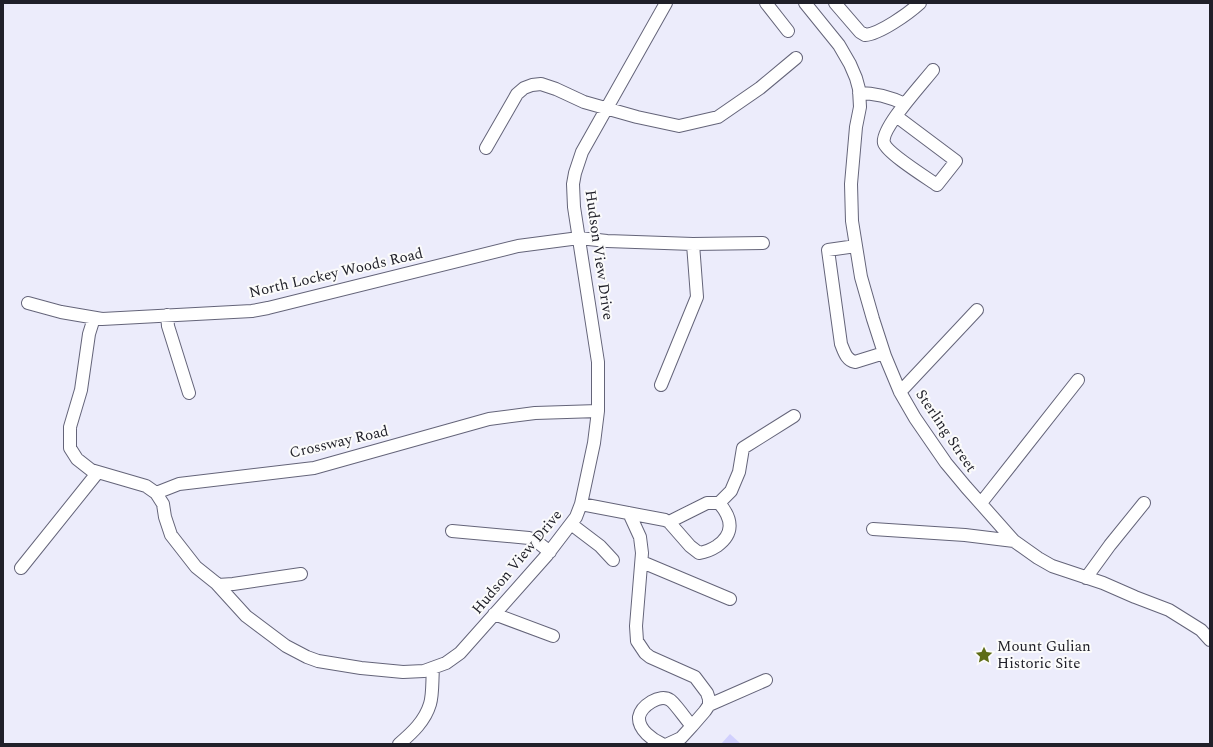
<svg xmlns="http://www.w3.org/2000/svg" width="1213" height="747" font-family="Spectral,serif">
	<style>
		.building { fill: #d1d0fd }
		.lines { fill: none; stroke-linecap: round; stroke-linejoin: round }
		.minor-casing { stroke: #646479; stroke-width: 14 }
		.minor { stroke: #fff; stroke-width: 12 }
		.labels { text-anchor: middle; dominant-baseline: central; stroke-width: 4; stroke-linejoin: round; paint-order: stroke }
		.street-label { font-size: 15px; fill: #202029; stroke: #fbfbfb }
		.poi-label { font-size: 15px; fill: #202029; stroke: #fbfbfb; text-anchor: start }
	</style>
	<rect width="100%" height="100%" fill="#ececfb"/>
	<!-- building -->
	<path class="building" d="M730,734L741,744H721Z"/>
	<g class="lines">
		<!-- minor casing -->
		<g class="minor-casing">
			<path id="minor" d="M766,3L788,31
				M805,3L839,45L850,64L856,78L859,89L860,107L856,127L851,184L852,221L861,277L873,319L885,356L900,392L915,418L946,463L966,487L1014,541L1038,558L1052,566L1103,583L1135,597L1169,610L1201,630L1210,640
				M835,3L860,32L865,35C880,34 909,13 920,3
				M859,93C876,93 890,97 905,104
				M896,116L956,161L937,185C927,178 887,153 884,143C880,129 923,83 933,70
				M486,148L517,94L524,88L532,85L541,84L556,89L584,102L637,117L679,126L718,117L760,88L796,58
				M856,246L828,250L841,344C844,351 846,360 855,362L884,353
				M28,303L61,312L102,319L252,311L268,308L518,246L579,238L607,241L693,244L763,243
				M167,315L168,326L189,393
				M94,318L89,334L81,390L70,427V448L77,459L91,470L146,486L156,493L163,504L165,517L171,535L196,567L216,583L246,616L286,646L307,657L318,661L361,668L403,672L424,671L446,663L460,653L547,555L576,517L581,504L594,443L598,411V362L574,207L573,184L575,173L582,152L666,3
				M661,385L697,297L693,244
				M900,392L977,310
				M156,493L179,484L314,468L489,419L535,413L598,411
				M707,503H719C733,519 734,534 717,546C711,550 706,552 699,553L690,546L669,522Z
				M719,503L731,491L739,472L743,448L794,416
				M981,503L1078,380
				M581,504L665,520L669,522
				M629,513L640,537L642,553L636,626L637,641L645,653L650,657L695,677L707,693L709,699V705L705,711L692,726
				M571,524L600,546L613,560
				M873,529L965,535L1014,541
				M452,531L529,538L536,541L550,552
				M642,562L730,599
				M21,568L98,472
				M1086,578L1110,545L1144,503
				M218,585L233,584L301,574
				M494,614L553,636
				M709,705L766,680
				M399,744C412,733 425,721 430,704C433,694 432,680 433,669
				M662,744C653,740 638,730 639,717C641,706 660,693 670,700C675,703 687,721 692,726L681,738L668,744"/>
		</g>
		<!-- minor -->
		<use href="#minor" class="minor"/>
	</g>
	<!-- icons -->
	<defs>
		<g id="sight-bare" transform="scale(1.38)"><path d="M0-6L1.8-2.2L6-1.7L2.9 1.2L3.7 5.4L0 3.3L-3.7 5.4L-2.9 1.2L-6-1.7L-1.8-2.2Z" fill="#5e6c16" stroke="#fbfbfb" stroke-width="2.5" paint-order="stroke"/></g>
	</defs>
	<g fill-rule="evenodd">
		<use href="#sight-bare" x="984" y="655"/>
	</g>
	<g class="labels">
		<!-- street labels -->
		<g class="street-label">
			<text transform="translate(599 255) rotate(82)">Hudson View Drive</text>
			<text transform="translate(336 273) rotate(-13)">North Lockey Woods Road</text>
			<text transform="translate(946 431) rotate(56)">Sterling Street</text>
			<text transform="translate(339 442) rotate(-13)">Crossway Road</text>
			<text transform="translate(517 562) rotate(-50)">Hudson View Drive</text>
		</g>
		<!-- poi labels -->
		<g class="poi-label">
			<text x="997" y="646">Mount Gulian<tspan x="997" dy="17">Historic Site</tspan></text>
		</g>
	</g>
	<!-- border -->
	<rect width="1213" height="747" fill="none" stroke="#202029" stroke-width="8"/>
</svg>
